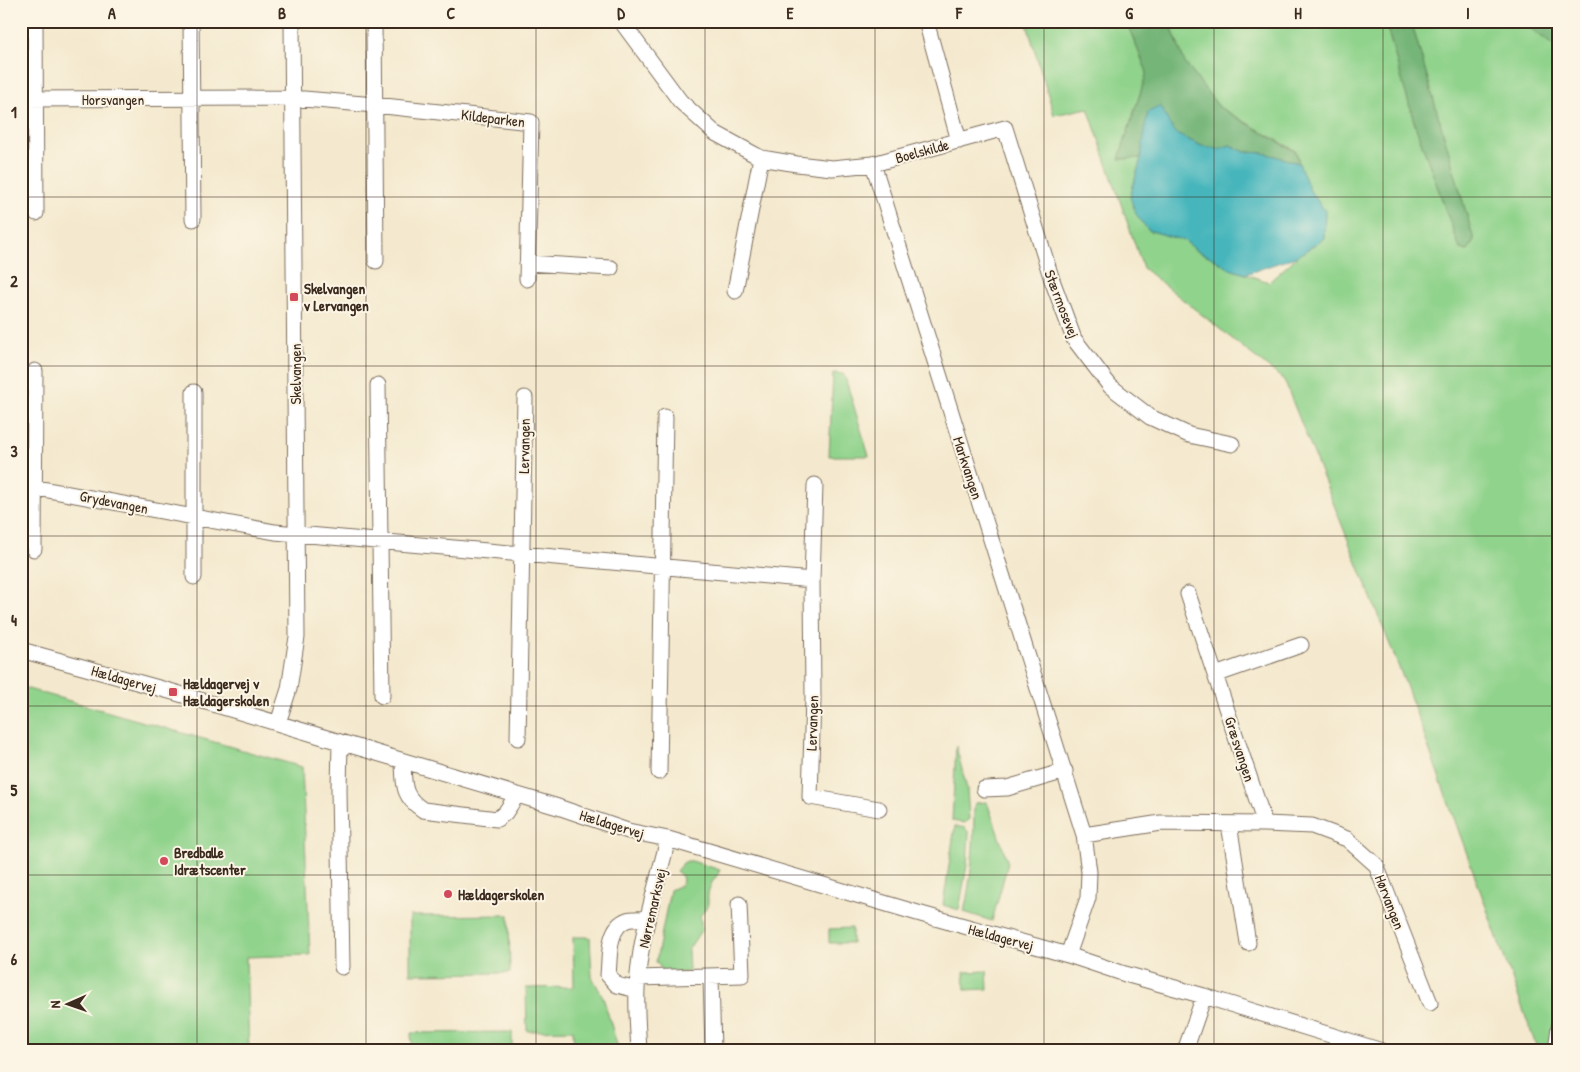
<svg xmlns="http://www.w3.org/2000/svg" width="1580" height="1072" font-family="'Patrick Hand',sans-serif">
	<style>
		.green { fill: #90d38c; stroke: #667e55 }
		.forest { fill: #74b578; stroke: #58704b }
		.water { fill: #46b6bc; stroke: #40706d }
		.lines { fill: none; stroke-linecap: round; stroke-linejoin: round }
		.minor-casing { stroke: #7c6d5c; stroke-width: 17 }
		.minor { stroke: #fff; stroke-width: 15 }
		.grid { fill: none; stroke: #3b2a1e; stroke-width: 1; stroke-opacity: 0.55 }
		.poi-dot { fill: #d1495b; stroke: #fcf5e5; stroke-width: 2 }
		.labels { text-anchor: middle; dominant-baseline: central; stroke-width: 4; stroke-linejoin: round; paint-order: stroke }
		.street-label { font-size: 15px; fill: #3b2a1e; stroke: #fcf5e5 }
		.poi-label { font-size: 15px; font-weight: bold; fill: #3b2a1e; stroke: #fcf5e5; text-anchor: start }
		.neatline { fill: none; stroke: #3b2a1e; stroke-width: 2 }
		.grid-label { font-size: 16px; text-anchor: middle; font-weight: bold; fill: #3b2a1e }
	</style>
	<rect width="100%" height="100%" fill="#fcf5e5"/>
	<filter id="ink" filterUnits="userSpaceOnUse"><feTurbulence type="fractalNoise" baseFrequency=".02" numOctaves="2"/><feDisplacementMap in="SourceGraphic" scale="10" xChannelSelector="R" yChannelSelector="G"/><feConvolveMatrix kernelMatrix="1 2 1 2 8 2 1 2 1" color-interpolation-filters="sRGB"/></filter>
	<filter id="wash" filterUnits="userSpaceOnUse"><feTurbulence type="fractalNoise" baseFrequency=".0096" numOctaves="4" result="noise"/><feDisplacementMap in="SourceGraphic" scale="20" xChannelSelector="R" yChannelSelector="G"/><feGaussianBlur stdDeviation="1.12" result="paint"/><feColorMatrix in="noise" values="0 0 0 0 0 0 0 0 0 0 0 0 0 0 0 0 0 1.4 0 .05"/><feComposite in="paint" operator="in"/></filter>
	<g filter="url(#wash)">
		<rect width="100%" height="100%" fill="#f4e9ce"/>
		<!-- green -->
		<path class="green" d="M1026,21H1126L1147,72L1119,159L1141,158L1130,197L1148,230L1185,241L1197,251L1211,257L1230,269L1269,282L1298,256L1324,238L1325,211L1310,191L1299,163L1296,151L1219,107L1185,63L1169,21H1385L1415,125L1460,249L1468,251L1474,240L1411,21H1521L1559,50V1051H1538L1406,685L1284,380L1143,268L1088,108L1054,115Z
			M833,373L843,374L845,377L869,456H829Z
			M21,687L302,767L310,955L246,957L249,1051H21Z
			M956,746L967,789L969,819L964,823L952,821Z
			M987,802L1008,863L992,921L964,912C972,875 974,845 974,807L975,803Z
			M955,826L965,828L969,833L967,865L959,910L943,905Z
			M687,861H692L720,870C718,876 712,880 710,887C704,902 714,901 700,916L702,929L688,950L689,972L662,973L659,964L656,962L670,890L681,885L683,881L682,876L676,871L683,863Z
			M509,915L510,973L410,974V916Z
			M852,928V943H829V929Z
			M573,937H590L592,977L603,997L619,1051H574L573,1030L527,1031L526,988L574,987Z
			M987,971L988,989L965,990L964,972Z
			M512,1032V1051H412L411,1033Z"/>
		<!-- forest -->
		<path class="forest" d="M1126,21H1169L1185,63L1219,107L1296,152L1299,163L1264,153L1245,152L1230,145L1218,150L1202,146L1178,135L1170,125L1145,126L1141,158L1119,159L1147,72Z
			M1385,21H1411L1474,240L1468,251L1460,249L1415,125Z
			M1521,21H1559V50Z"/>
		<!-- water -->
		<path class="water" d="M1161,106L1170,125L1178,135L1202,146L1218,149L1230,145L1245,152L1264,153L1299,163L1310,191L1325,211L1324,238L1298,256L1246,274L1230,269L1211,257L1197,251L1185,241L1148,230L1136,214L1130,197L1141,158L1145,126L1148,112Z"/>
	</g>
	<g filter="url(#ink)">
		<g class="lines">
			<!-- minor casing -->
			<g class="minor-casing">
				<path id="minor" d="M35,21L36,213
					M191,21L193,219
					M374,21L376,261
					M621,21L680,101L715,133L761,158L797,164L832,168L873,164L1005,128L1052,280L1074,339L1110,386L1150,417L1189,435L1232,444
					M926,21L959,141
					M21,99L292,98L375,105L531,122L527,279
					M873,164L1084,835L1089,872L1088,898L1068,955
					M527,263L611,268
					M735,291L761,158
					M378,385L382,696
					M21,485L275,532L812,580
					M815,485L812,580L813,698L810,797L879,809
					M34,549L35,371
					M194,577V392
					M1188,594L1265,824
					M21,650L173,692L340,742L558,807L628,831L668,839L921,914L1068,955L1125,974L1204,996L1382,1051
					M1215,675L1301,645
					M278,723L289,689L297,637L292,21
					M518,738L525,398
					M340,742L339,789L342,967
					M403,761C404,785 402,796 423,810L497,819L505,813L517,795
					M659,772L665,417
					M984,789L1007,788L1065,771
					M1229,824L1248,943
					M1084,835L1161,823L1265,824L1312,826L1347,839L1376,865L1430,1003
					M711,976L713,1051
					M638,978L742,975L739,904
					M637,990L617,985L608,975C610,958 607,927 627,920C632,918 641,919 647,919
					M639,1051C638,1031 636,1010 637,989C639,938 656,889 668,839
					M1185,1051L1204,996
					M1556,1051L1559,1027"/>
			</g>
			<!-- minor -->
			<use href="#minor" class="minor"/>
		</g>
	</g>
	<!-- grid -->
	<path class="grid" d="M197,21V1051M366,21V1051M536,21V1051M705,21V1051M875,21V1051M1044,21V1051M1214,21V1051M1383,21V1051M21,197H1559M21,366H1559M21,536H1559M21,706H1559M21,875H1559"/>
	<!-- markers -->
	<g class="poi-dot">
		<rect x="289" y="292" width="10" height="10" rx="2.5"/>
		<rect x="168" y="687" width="10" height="10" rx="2.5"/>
		<circle cx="164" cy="861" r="5"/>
		<circle cx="448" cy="894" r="5"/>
	</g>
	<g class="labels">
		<!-- street labels -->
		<g class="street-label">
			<text x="113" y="99">Horsvangen</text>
			<text transform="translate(493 118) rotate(7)">Kildeparken</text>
			<text transform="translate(922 151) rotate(-15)">Boelskilde</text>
			<text transform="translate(1062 304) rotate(69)">Stærmosevej</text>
			<text transform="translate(295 374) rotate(-90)">Skelvangen</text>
			<text transform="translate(524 446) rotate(-89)">Lervangen</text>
			<text transform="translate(968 468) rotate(72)">Markvangen</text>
			<text transform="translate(114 502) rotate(11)">Grydevangen</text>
			<text transform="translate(124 679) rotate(16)">Hældagervej</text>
			<text transform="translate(812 723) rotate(-88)">Lervangen</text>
			<text transform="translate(1240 749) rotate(72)">Græsvangen</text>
			<text transform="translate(612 824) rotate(17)">Hældagervej</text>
			<text transform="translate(1390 902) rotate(69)">Hørvangen</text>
			<text transform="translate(652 908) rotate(-77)">Nørremarksvej</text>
			<text transform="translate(1001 937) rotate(15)">Hældagervej</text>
		</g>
		<!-- poi labels -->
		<g class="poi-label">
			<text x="304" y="288">Skelvangen<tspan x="304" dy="17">v Lervangen</tspan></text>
			<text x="183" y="683">Hældagervej v<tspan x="183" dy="17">Hældagerskolen</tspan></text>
			<text x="174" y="852">Bredballe<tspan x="174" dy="17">Idrætscenter</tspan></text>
			<text x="458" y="894">Hældagerskolen</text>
		</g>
	</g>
	<!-- margin -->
	<rect width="1580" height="1072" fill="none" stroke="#fcf5e5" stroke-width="55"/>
	<!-- north arrow -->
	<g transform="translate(68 1004) rotate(268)" stroke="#fcf5e5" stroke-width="4" paint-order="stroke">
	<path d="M0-4L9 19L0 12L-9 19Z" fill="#3b2a1e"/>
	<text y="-8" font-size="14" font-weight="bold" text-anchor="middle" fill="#3b2a1e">N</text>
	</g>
	<rect x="28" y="28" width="1524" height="1016" class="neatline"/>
	<g class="grid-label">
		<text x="112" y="19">A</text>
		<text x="282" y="19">B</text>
		<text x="451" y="19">C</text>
		<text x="621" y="19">D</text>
		<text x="790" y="19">E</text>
		<text x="959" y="19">F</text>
		<text x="1129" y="19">G</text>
		<text x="1298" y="19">H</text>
		<text x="1468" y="19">I</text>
		<text x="14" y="118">1</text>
		<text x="14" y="287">2</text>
		<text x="14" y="457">3</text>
		<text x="14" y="626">4</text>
		<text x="14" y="796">5</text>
		<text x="14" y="965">6</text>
	</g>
</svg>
